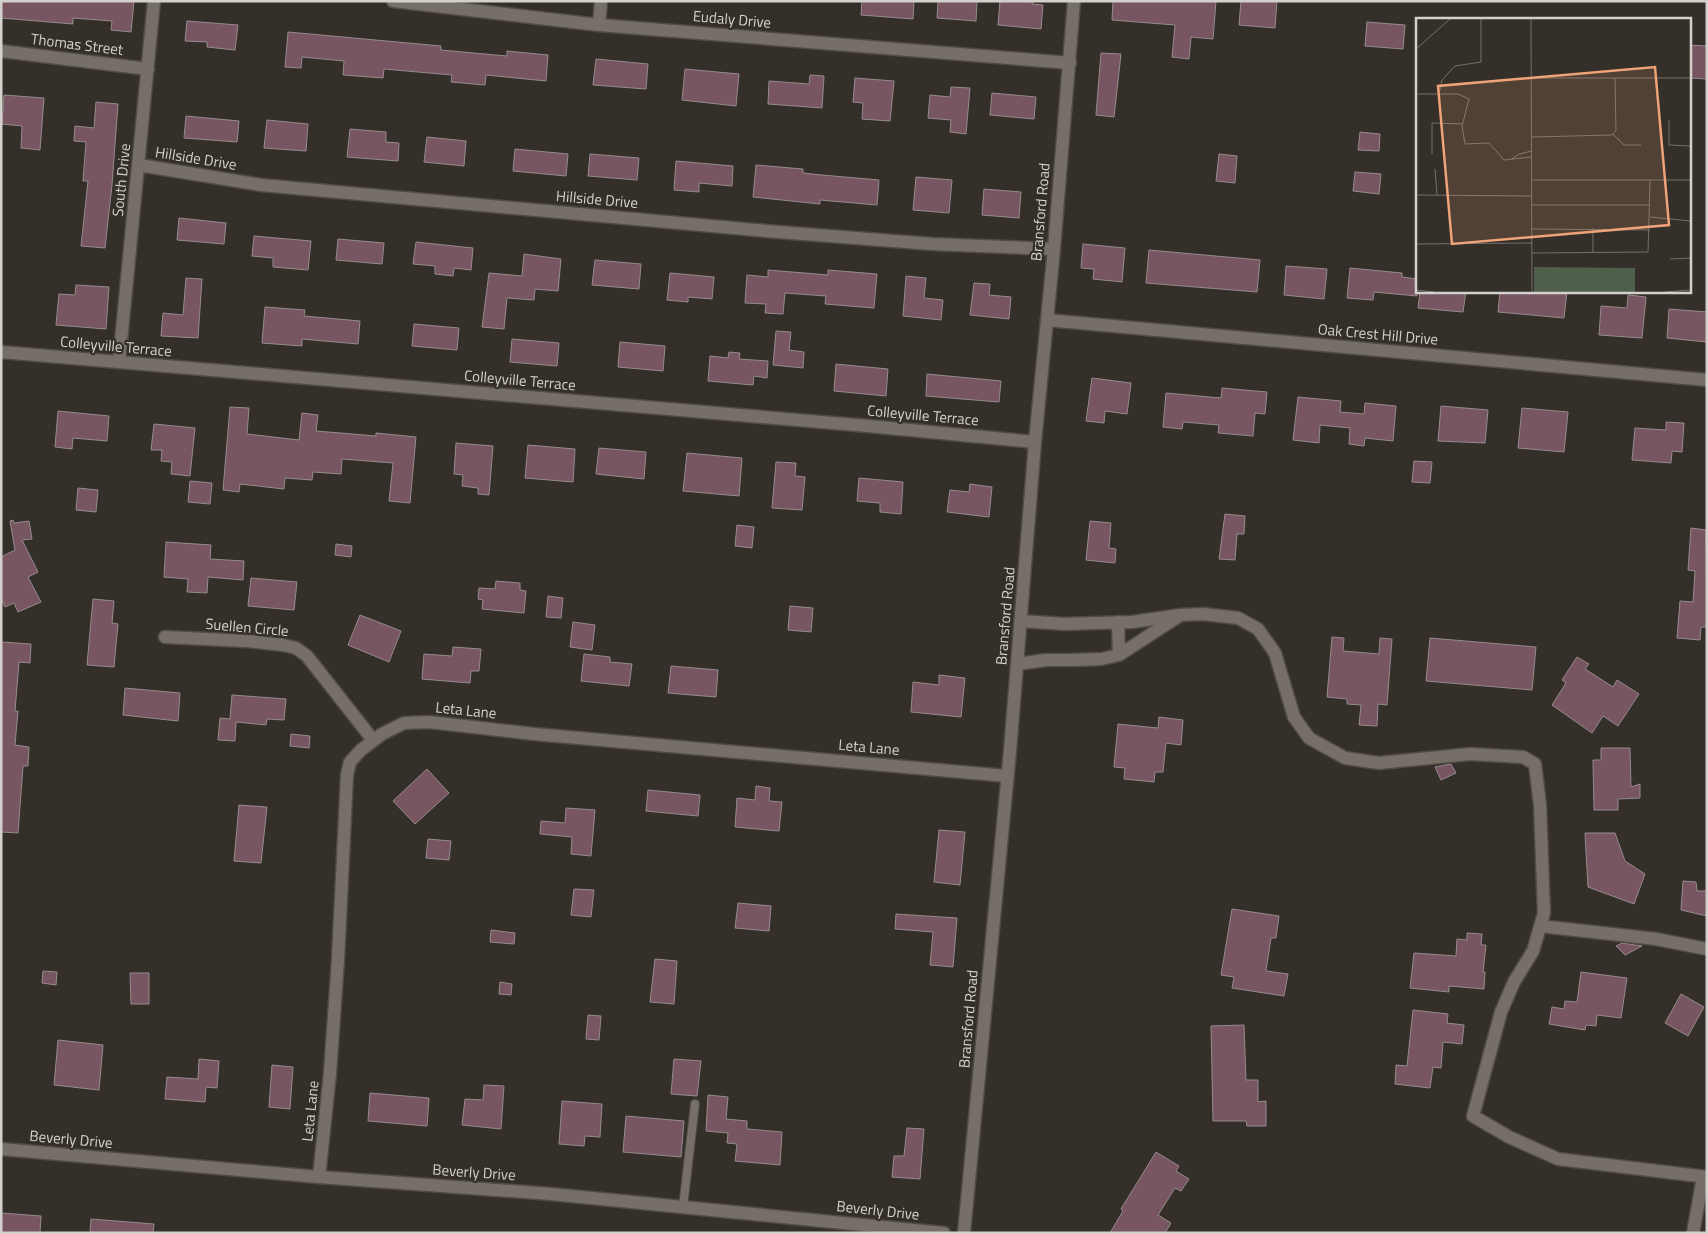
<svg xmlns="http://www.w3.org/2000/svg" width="1708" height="1234" font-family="'Titillium Web',sans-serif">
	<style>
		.building { fill: #775561; stroke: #968b8e }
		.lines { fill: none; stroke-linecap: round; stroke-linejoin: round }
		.service-casing { stroke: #504b46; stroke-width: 10 }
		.minor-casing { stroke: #504b46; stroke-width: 15 }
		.tertiary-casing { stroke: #504b46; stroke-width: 15 }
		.service { stroke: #756f67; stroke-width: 8 }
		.minor { stroke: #756f67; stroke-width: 12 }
		.tertiary { stroke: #756f67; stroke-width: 12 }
		.labels { text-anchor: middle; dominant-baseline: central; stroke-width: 4.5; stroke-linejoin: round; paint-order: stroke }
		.street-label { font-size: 15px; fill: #d4d1cd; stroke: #352f29 }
		.inset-road { fill: none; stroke: #75706b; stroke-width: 1 }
		.view { fill: #efa378; fill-opacity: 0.15; stroke: #efa378; stroke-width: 2.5 }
		.inset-edge { fill: none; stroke: #d4d1cd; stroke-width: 2.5 }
	</style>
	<rect width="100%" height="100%" fill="#352f29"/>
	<!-- building -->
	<path class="building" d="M1,1H134L131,32L111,30L112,21L73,18V24L1,18Z
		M862,1H914L913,19L861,15Z
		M938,1H977L976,21L937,18Z
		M1000,1H1033L1032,4L1043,5L1041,29L998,25Z
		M1113,1H1216L1213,39L1191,37L1189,59L1172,57L1175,25L1112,20Z
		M1241,1H1277L1275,28L1239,25Z
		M187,21L238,25L235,50L207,47V42L185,41Z
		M1367,22L1405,25L1403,49L1365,46Z
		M288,32L441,46V50L507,56V51L548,55L546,81L486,75L485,85L451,82L452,75L384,69L383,78L343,75L344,61L302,57L301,68L285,67Z
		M1689,45L1707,46V79L1689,78Z
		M1101,53L1121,54L1114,117L1096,115Z
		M596,59L648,64L646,89L593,85Z
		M685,69L739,74L736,106L682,100Z
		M810,75L824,76L822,108L768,104L769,81L809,84Z
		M855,78L894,81L890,121L862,119L863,103L853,102Z
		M951,87L970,88L966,134L950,132L951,120L928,118L930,95L950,97Z
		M992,93L1036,97L1034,119L990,115Z
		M4,95L44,98L40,150L21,148L22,126L2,124Z
		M96,102L118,104L112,185L105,248L81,246L88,181H83L86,142L74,141L75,126L94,128Z
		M186,116L239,121L237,142L184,138Z
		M267,120L308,124L306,151L264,148Z
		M350,129L386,132V142L399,143L398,161L347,157Z
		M1360,132L1380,134L1379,151L1358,150Z
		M427,137L466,141L464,166L424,162Z
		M515,149L568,154L566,176L513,171Z
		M590,154L639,158L637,180L588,176Z
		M1219,154L1237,156L1235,183L1216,181Z
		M676,161L733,166L732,186L699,183V192L674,190Z
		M756,165L803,169V173L822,175L879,180L877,205L820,200V204L753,197Z
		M1355,172L1381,174L1379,194L1353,191Z
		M916,177L952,180L949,213L913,210Z
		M984,189L1021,192L1019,218L982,215Z
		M179,218L226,223L224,244L177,240Z
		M254,236L311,241L308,270L273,267V258L252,256Z
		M338,239L384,243L382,264L336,260Z
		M416,242L473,248L471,270L454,268L453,276L435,274V266L413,264Z
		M1083,244L1125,248L1122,282L1093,279L1094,269L1081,268Z
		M1149,250L1260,260L1257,292L1146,283Z
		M524,254L561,259L558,291L535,289L534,300L507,298L504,329L482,327L489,273L522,276Z
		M595,260L641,264L639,289L592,285Z
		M1286,266L1327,269L1324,299L1284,295Z
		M1350,268L1402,273V277L1417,279V296L1374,292L1373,300L1347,298Z
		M768,270L828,275V270L877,274L874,308L825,304L826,296L785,293L783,314L765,313L766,304L745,303L747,275L768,277Z
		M670,273L714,277L712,299L688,297V302L667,300Z
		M906,276L926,278L924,298L943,300L941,320L903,316Z
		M186,278L202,279L198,338L161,336L163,313L183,315Z
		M974,283L990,284L989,295L1011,297L1009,319L970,315Z
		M76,285L109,287L106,329L56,325L59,294L75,295Z
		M1420,291H1466L1463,312L1418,308Z
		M1500,291H1567L1564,318L1498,312Z
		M1628,295L1646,297L1642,338L1599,335L1601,306L1627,308Z
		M265,307L305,310L304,316L360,321L358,344L302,339V346L262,343Z
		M1669,309L1707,312V342L1667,338Z
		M414,324L459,328L457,350L412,346Z
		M776,331L791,332L789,350L804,352L803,368L773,365Z
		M512,339L559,343L557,366L510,362Z
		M620,342L665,346L663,371L618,367Z
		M729,352L740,353L739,359L768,361L767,378L754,376L753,385L708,381L710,356L728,358Z
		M836,364L888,369L886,396L834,391Z
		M927,374L1001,381L999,402L926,396Z
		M1092,378L1131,383L1127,414L1105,411L1104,423L1086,421Z
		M1222,388L1267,392L1265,414L1255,413L1253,436L1218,433L1219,425L1183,422L1182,429L1163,427L1166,393L1221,398Z
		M1298,397L1341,401L1340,412L1364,414L1365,403L1396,406L1393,441L1365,438L1364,446L1349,444L1350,428L1320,425L1319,443L1293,440Z
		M1441,406L1488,410L1485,443L1438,441Z
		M230,407L249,408L247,434L299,440L302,413L318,415L316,431L376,436V433L416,437L410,503L389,501L393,463L342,459L341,474L313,472L312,480L285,478L284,489L240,484L239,492L223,490Z
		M1522,408L1568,412L1564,452L1518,448Z
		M58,411L109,416L107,441L73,438L72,449L55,447Z
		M1666,422L1684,423L1682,452L1672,451L1671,463L1632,460L1635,428L1666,430Z
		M154,424L195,428L190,476L171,474L172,462L161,461L162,450H151Z
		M456,443L493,446L489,495L478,494V488L462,486L463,475L454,474Z
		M528,445L575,449L573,482L525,478Z
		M599,448L646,452L644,479L596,474Z
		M687,453L742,458L739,496L683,491Z
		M1414,461L1432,462L1430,483L1412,482Z
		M776,462L796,463L795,476L805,477L802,510L772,508Z
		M859,478L903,482L901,514L880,512V503L857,501Z
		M190,481L212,483L210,504L188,502Z
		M970,484L992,487L989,517L947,512L950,490L969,492Z
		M78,488L98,490L96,512L76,510Z
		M1225,514L1245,516L1244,534H1237L1235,560L1219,559Z
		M13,520L14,523L29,521L32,539L22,540L38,572L28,577L41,602L18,612L14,603L5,607L1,599V557L15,550L10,521Z
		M1090,521L1111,523L1109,548L1116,549L1115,563L1086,560Z
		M737,525L754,527L752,548L735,546Z
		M1691,528L1706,530L1707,627H1701L1700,640L1677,638L1680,601L1693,602L1695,571L1688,570Z
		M166,542L211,545L210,559L244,561L243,580L208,577L207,593L187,592L188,579L164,577Z
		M336,544L352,546L351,557L335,555Z
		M251,578L297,582L294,610L248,606Z
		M496,581L520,583V590L526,591L524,613L482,609L483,600L478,599L479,588L495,589Z
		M548,596L563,598L561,618L546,617Z
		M93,599L114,601L112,623L118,624L114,667L87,665Z
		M790,606L813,608L811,632L788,630Z
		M360,615L401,631L389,662L348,645Z
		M573,622L595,625L592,650L570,647Z
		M1332,637L1344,638L1343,651L1379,654L1380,638L1392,639L1387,705L1378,704L1377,726L1359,725L1361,705L1347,704V699L1327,697Z
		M1430,638L1536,647L1532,690L1426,681Z
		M1,642L31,644L30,663L19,662L15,711H18L15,745L29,747L28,766H23L18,833L1,832Z
		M453,647L481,649L479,671H471L470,683L422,679L424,654L452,656Z
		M584,654L610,657V662L632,664L629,686L581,681Z
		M1577,657L1589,664L1585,669L1613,687L1617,680L1639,694L1618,726L1603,716L1592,733L1552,705L1566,683L1562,680Z
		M671,666L718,670L716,697L668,693Z
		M939,675L965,678L961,717L911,712L913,682L939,685Z
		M125,688L180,693L178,721L123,715Z
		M232,695L286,699L284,720L267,719L266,725L236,722L235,741L218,740L220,718L230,719Z
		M1159,717L1183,720L1181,745L1166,743L1163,772H1155L1154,782L1124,779L1125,768L1114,767L1118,724L1158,728Z
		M291,734L310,736L309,748L290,746Z
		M1601,748H1630L1631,787L1640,784V798L1618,799V810H1594L1593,760H1601Z
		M1451,764L1456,773L1441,780L1435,767Z
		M427,769L449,793L415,824L393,801Z
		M756,786L770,788L769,801L782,802L779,831L735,827L737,798L755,800Z
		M648,790L700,795L698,816L646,811Z
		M239,805L267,807L261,863L234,861Z
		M566,808L595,810L591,856L571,854L572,837L540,834L541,821L565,823Z
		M939,830L965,832L960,885L934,882Z
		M1585,833H1615L1625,861L1645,874L1634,904L1588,887Z
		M428,839L451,841L449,860L426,858Z
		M1683,881L1696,882L1697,891H1707V916L1681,910Z
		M574,889L594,890L591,917L571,915Z
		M738,903L771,906L769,931L735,928Z
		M1232,909L1279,916L1276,938H1271L1266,971L1288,974L1284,996L1232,988L1234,977L1221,975Z
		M896,914L957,918L953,967L930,965L933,932L895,929Z
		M491,930L515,933L514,944L490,942Z
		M1467,933L1482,934L1481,945H1486L1483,972H1485L1484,989L1449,986V992L1410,988L1414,953L1456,956L1457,939L1467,940Z
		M1622,943L1642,946L1625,955L1616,946Z
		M655,959L677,961L674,1004L650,1002Z
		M43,971L57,972L56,985L42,983Z
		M1581,972L1627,978L1621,1018L1597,1015L1596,1026L1586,1025L1585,1030L1549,1024L1552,1007L1564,1009L1565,1001L1577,1002Z
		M130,973H149V1004H131Z
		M500,982L512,984L511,995L499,994Z
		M1681,994L1704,1007L1688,1036L1665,1023Z
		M1413,1010L1448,1014L1447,1023L1464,1025L1462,1044L1443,1042L1441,1068L1433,1067L1430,1088L1395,1084L1396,1065L1407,1066Z
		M588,1015L601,1016L599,1040L586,1039Z
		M1244,1025L1246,1080H1258V1102L1266,1101V1126H1247L1246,1121H1213L1211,1026Z
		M58,1040L103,1045L99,1090L54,1085Z
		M199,1059L219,1061L217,1088L206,1087L205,1102L165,1099L167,1077L198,1079Z
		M674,1059L701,1061L697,1096L671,1094Z
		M272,1065L293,1067L290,1109L269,1107Z
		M484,1085L504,1086L501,1129L462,1125L465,1099L483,1100Z
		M370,1093L429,1098L427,1126L368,1121Z
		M708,1095L728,1097L726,1119L747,1121V1129L782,1132L780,1165L735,1161L737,1144L727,1143L728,1133L706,1131Z
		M562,1101L602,1104L600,1137L585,1136L584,1146L559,1144Z
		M626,1116L684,1121L681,1157L623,1152Z
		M907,1128L924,1129L920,1179L892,1177L894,1156H904Z
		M1156,1152L1179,1166L1176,1171L1189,1179L1181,1191L1175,1188L1158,1215L1171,1223L1165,1233H1110L1123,1211L1121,1209Z
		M1,1213L41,1216L40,1233H1Z
		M91,1219L154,1224L153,1233H90Z"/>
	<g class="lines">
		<!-- service casing -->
		<g class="service-casing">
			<path id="service" d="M683,1207L695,1104"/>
		</g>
		<!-- minor casing -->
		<g class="minor-casing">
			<path id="minor" d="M393,1L599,25L1070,63
				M599,25L601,1
				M1,51L148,69
				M139,165L261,185L766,231L932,244L1054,249
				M1047,320L1707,380
				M1,352L868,426L1035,442
				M119,362L154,1
				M1021,621L1064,624L1132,622L1181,615L1203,614L1238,618L1258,629L1275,653L1294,717L1309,738L1345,758L1379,763L1470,754L1523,757L1535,764L1540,805L1544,913L1533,951L1514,982L1501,1012L1473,1116L1509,1137L1558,1159L1707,1177
				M1118,622L1119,655
				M165,637L247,641L283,645L296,648L307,656L373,740
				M1017,664L1046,660H1073L1101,659L1119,655L1179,616
				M1540,926L1656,939L1707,949
				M1,1149L319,1177L551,1194L944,1233
				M319,1177L330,1073L338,960L347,775L350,762L361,750L382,734L404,723L429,722L534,734L1007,776
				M1693,1233L1703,1177"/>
		</g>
		<!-- tertiary casing -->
		<g class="tertiary-casing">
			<path id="tertiary" d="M964,1233L1010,751L1035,442L1054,249L1074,1"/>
		</g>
		<!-- service -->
		<use href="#service" class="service"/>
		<!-- minor -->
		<use href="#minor" class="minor"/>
		<!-- tertiary -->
		<use href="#tertiary" class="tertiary"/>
	</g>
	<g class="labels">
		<!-- street labels -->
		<g class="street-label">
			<text transform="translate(732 19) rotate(5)">Eudaly Drive</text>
			<text transform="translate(77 44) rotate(7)">Thomas Street</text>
			<text transform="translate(196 158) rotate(9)">Hillside Drive</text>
			<text transform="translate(121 180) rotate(-84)">South Drive</text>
			<text transform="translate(597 199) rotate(5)">Hillside Drive</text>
			<text transform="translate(1040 212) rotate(-85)">Bransford Road</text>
			<text transform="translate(1378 334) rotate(5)">Oak Crest Hill Drive</text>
			<text transform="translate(116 346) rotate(5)">Colleyville Terrace</text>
			<text transform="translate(520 380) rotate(5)">Colleyville Terrace</text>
			<text transform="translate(923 415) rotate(5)">Colleyville Terrace</text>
			<text transform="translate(1005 616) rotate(-85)">Bransford Road</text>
			<text transform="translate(247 627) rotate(5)">Suellen Circle</text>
			<text transform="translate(466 710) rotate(6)">Leta Lane</text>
			<text transform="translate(869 747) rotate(5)">Leta Lane</text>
			<text transform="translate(968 1019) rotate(-85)">Bransford Road</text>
			<text transform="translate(310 1111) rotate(-84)">Leta Lane</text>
			<text transform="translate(71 1139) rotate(5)">Beverly Drive</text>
			<text transform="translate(474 1172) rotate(4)">Beverly Drive</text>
			<text transform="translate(878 1210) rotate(6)">Beverly Drive</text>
		</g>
	</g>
	<!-- overview -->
	<g transform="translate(1416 18)">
		<rect width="275" height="275" fill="#352f29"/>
		<path d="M118,249L219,250V274H118Z" fill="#505f4b"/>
		<path class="inset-road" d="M115,1L116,274M0,31L34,1M117,60H275M0,76H42L53,81L46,108L49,126L73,125L88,142L116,139M23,76L26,62L39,48L65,44V1M253,102V127L275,128M197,116L208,127H225M116,119L196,117L200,112L199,60M16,136V105L47,106M96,141L103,136L116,133M19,151L21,177M116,162H275M0,177L116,178M116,187H234M234,199L275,203M116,211L234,212M0,226L116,225M116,235L232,234L234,162M177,235V210M254,241L275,240M0,272L18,274M249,274L275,272"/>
		<path class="view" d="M239,49L253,207L36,226L22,68Z"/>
		<rect width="275" height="275" class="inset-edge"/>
	</g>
	<!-- border -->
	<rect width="1708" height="1234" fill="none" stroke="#d4d1cd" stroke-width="5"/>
</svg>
